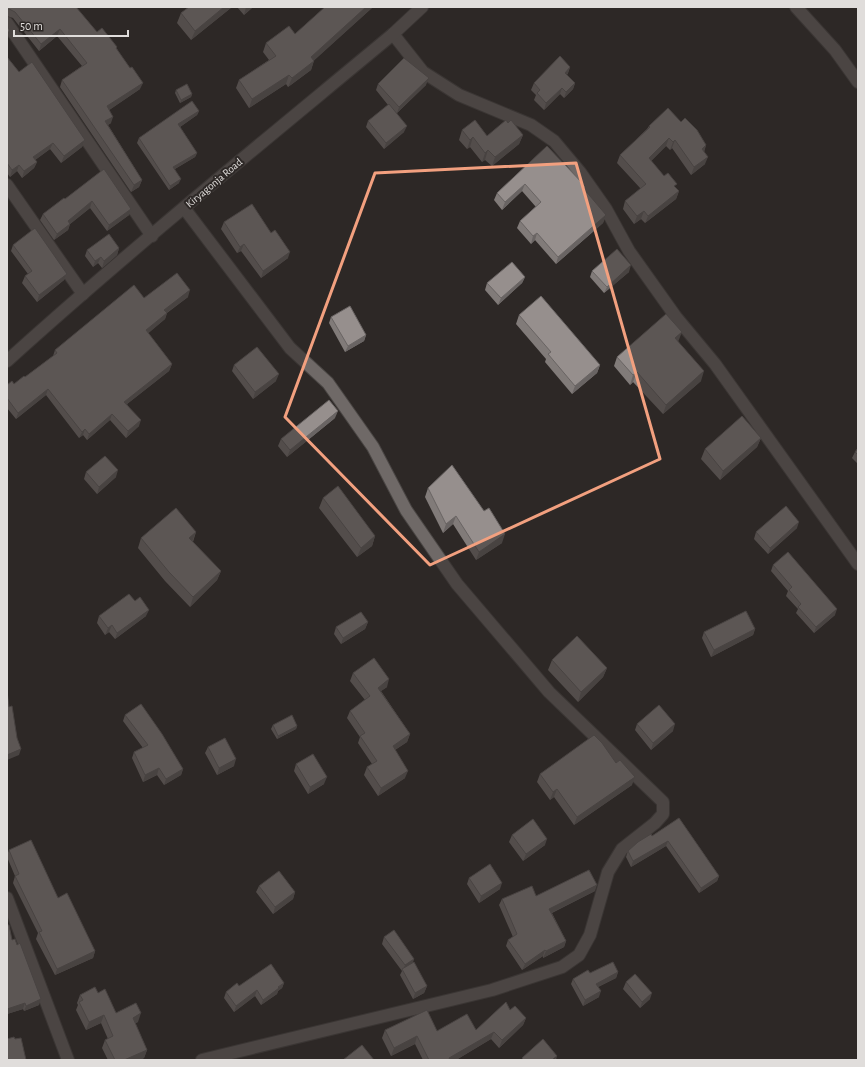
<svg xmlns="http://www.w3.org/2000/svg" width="865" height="1067" font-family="'Alegreya Sans',sans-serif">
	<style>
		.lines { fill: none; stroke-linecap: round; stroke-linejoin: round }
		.minor-casing { stroke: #4a4644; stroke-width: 14 }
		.tertiary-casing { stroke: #4a4644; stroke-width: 14 }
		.minor { stroke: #6f6967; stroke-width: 12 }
		.tertiary { stroke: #6f6967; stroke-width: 12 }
		.wall { fill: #817b79 }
		.shaded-wall { fill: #696463 }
		.building { fill: #968f8d; stroke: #696463 }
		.marked { fill: none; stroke: #f2a07f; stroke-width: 3; stroke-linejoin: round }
		.labels { text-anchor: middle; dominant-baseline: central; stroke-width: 4; stroke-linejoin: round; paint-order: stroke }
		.street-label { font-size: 11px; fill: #e0dddb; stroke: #2d2826 }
	</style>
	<rect width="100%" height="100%" fill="#2d2826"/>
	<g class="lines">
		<!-- minor casing -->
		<g class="minor-casing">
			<path id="minor" d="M796,7L835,50L858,82
				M7,23L152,236
				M393,34L423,72L459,95L531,125L554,141L580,172L606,209L629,251L676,317L715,364L858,564
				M7,185L83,294
				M184,208L290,348L328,383L373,447L406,510L457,584L549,692L663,802V814L655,823L622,849L608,872L590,935L579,955L562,967L492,990L202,1060
				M7,898L68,1060"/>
		</g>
		<!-- tertiary casing -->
		<g class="tertiary-casing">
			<path id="tertiary" d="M7,361C132,248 263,142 393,34L422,7"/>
		</g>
		<!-- minor -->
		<use href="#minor" class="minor"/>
		<!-- tertiary -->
		<use href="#tertiary" class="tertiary"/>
	</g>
	<!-- wall -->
	<path class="wall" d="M7,7L97,32L117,49L140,89L109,110L111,123L108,125L142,180L139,187L131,192L60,87L62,80L82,66L57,36L39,51L13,18L7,16Z
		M189,7H232L191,40L177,23L181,13Z
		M237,7H253L244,15Z
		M325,7H373L314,60L311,70L288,87L286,84L249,108L236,88L239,80L269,60L263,52L266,43L295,34Z
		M7,57L19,72L85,140L82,147L61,163L50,149L35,160L37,162L34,168L22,178L17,171L10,177L7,173Z
		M570,67L568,73L567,75L575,83L573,89L564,98L560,94L544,110L534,100L536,95L531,90L534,83Z
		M378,84L426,85L397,113L404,132L384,149L366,127L368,121L388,105L376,90Z
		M176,90L192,94L191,97L180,103L175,93Z
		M199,111L197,115L180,127L197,153L195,157L175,169L179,183L169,190L137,143L139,138Z
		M681,122L706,145L704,151L705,164L691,175L672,148L670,150L666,146L651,161L664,176L679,191L676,199L645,223L641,219L634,224L623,209L625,201L641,189L617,163L620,155L647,129L649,126Z
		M508,123L523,135L519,144L492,166L485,160L482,162L470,147L467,149L459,140L462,130L487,136Z
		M547,146L606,215L603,223L556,264L535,240L531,244L517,228L520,221L536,207L522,191L502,210L494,200L497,193Z
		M104,169L131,209L129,215L107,231L90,208L70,224L68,230L54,240L40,220L43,214L65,199Z
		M224,222L288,258L261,278L241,251L237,253L221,229Z
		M13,245L67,274L64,280L37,302L22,283L25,276L28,274L11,251Z
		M119,248L117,255L102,268L98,263L93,267L85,256L87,250Z
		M592,271L629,272L604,293L590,277Z
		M525,277L522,283L498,305L485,290L487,283Z
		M188,297L167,313L165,319L148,333L172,364L169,371L127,404L139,426L126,438L110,420L87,440L83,435L79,438L46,395L16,419L7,408V385L14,384L25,377L53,356L55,350L144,298Z
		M519,315L600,365L597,373L572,394L545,362L546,359L516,324Z
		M331,317L366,335L364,341L345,352L329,323Z
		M678,342L701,381L663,414L633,382L630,385L614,366L617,357Z
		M234,365L276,381L253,399L232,371Z
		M335,418L287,457L278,446L281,439Z
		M761,438L757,447L720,480L701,459L705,449Z
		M858,448V464L852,458L855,452Z
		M86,472L116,477L97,494L84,479Z
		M428,488L502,543L476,560L453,524L443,533L425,497Z
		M323,498L375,536L372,546L357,557L319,508Z
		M797,528L768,554L754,539L756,532Z
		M196,532L193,542L221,571L217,580L190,607L165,581L138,548L141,538Z
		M773,565L835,615L814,633L796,613L798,609L786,596L788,591L771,571Z
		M99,616H146L115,639L109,632L105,635L97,623Z
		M368,622L365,629L341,644L334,634L336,627Z
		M755,629L753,635L711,657L702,638L704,632Z
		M552,660L607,668L603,677L578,702L548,670Z
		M353,673L387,687L381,691L410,734L407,742L395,750L405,778L378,796L364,775L367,767L372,764L358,743L360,737L347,718L350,711L365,700L350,681Z
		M125,715L183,769L181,775L164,785L157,775L143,782L132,758L134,752L143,748L123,721Z
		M637,724L673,731L651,750L635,730Z
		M273,725L297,726L296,729L277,739L271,729Z
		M208,747L234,766L217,775L205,753Z
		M296,764L324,784L308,794L294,771Z
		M540,774L632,785L574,825L554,797L550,800L537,782Z
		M679,818L719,876L717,881L699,893L666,846L631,867L626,857L628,851L652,836Z
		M512,835L545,845L523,861L509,842Z
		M9,850L58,898L95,951L93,958L55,975L36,939L38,933L13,883L15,876L7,857V855Z
		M469,878L500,889L479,903L467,884Z
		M259,886L295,892L293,899L273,914L256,892Z
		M595,891L552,913L566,941L564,947L543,958V956L522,970L506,946L508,940L513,937L499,905L502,899Z
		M7,925L12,940L17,945L39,1005L24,1011L23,1009L7,1014Z
		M384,937L414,959L412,963L427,986L424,993L413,999L400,975L402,971L382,944Z
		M618,972L616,978L598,987L599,997L583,1006L571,984L573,979L590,973Z
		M626,982L650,999L640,1008L623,989Z
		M284,983L282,988L278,991L277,994L261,1005L255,996L234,1012L224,998L226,992L239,986Z
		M98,993L116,1013L138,1022L135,1023L147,1050L144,1058L140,1060H108L102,1048L105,1040L108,1039L101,1023L86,1030L76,1010L78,1005L77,1003L80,995Z
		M510,1010L526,1018L523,1025L499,1048L491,1039L456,1060H423L415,1044L391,1056L382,1038L385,1030L437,1031L476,1030Z"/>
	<!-- shaded-wall -->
	<path class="shaded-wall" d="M224,7H232L191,40L195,31Z
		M246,7H253L244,15Z
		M366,7H373L308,66L311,57Z
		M60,29L57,36L39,51L41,44Z
		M10,31L8,38H7V33Z
		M314,61L311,70L288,87L292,78Z
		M570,67L568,73L563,79L565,73Z
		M289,75L286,84L249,108L252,99Z
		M429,78L426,85L397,113L399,107Z
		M143,83L140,89L105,113L107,106Z
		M575,83L573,89L564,98L566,92Z
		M562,88L560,94L544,110L546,103Z
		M192,94L191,97L180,103L181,100Z
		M199,111L197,115L177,129L178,124Z
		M113,117L111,123L103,128L105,121Z
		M407,126L404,132L384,149L386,143Z
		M523,135L519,144L492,166L495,157Z
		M473,137L470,147L467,149L470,140Z
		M669,138L666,146L646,166L649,158Z
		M85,140L82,147L61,163L64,156Z
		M675,140L672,148L670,150L673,142Z
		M53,143L50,149L31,163L33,157Z
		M706,145L704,153L702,149Z
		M488,150L485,160L482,162L485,153Z
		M197,153L195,157L171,171L173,167Z
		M708,157L705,164L691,175L694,167Z
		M37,162L34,168L22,178L24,171Z
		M19,165L17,171L10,177L12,170Z
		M181,179L179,183L169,190L170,186Z
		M142,180L139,187L131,192L134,185Z
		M525,184L522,191L502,210L505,202Z
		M679,191L676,199L645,223L648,216Z
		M92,201L90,208L70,224L68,230L54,240L57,234L68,221Z
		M131,209L129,215L107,231L109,225Z
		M644,211L641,219L634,224L637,216Z
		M606,215L603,223L556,264L558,257Z
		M537,233L535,240L531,244L533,236Z
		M244,244L241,251L237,253L240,247Z
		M119,248L117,255L102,268L104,261Z
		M290,252L288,258L261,278L263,271Z
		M101,257L98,263L93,267L95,261Z
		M631,265L629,272L604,293L607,287Z
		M67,274L64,280L37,302L39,295Z
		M525,277L522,283L498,305L501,298Z
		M190,290L188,297L162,316L164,310Z
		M167,313L165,319L144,337L146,330Z
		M682,332L678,342L675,338Z
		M366,335L364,341L345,352L348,346Z
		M172,364L169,371L122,408L124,402Z
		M600,365L597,373L572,394L575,386Z
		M704,371L701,381L663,414L666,405Z
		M637,372L633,382L630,385L633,375Z
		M279,374L276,381L253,399L255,392Z
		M48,389L46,395L16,419L18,413Z
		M338,411L335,418L287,457L290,450Z
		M112,414L110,420L87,440L89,434Z
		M141,420L139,426L126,438L128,431Z
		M85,429L83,435L79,438L82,432Z
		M761,438L757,447L720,480L723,471Z
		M118,470L116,477L97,494L99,487Z
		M456,516L453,524L443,533L446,524Z
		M799,522L797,528L768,554L770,548Z
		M196,532L192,542L189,538Z
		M505,534L502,543L476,560L479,552Z
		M375,536L372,546L357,557L361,548Z
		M221,571L217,580L190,607L193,597Z
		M837,609L835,615L814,633L816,627Z
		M149,610L146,616L115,639L117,633Z
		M368,622L365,629L341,644L343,638Z
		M112,625L109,632L105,635L108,628Z
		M755,629L753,635L711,657L714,650Z
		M607,668L603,677L578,702L581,692Z
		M389,679L387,687L375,695L378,688Z
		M675,724L673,731L651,750L653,743Z
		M297,726L296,729L277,739L278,736Z
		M410,734L407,742L390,753L393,746Z
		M21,749L19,755L7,760V755Z
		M236,759L234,766L217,775L219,768Z
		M159,768L157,775L143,782L145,775Z
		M183,769L181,775L164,785L166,779Z
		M408,771L405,778L378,796L381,788Z
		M327,777L324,784L308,794L310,787Z
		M635,777L632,785L574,825L577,817Z
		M557,789L554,797L550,800L553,792Z
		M547,839L545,845L523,861L526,854Z
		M668,841L666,846L631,867L633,861Z
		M719,876L717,881L699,893L701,888Z
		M502,883L500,889L479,903L481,896Z
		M597,885L595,891L547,915L549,909Z
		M295,892L293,899L273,914L275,907Z
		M566,941L564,947L543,958L546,951Z
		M545,950L543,956L522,970L525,964Z
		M95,951L93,958L55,975L57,969Z
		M414,959L412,965L403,970L405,965Z
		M618,972L616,978L594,989L596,984Z
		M284,983L282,988L278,991L277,994L261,1005L263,1000Z
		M427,986L424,993L413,999L415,993Z
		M257,990L255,996L234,1012L236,1006Z
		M601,991L599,997L583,1006L585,1000Z
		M652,993L650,999L640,1008L642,1002Z
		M41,999L39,1005L24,1011L26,1006Z
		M25,1003L23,1009L7,1014V1009Z
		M141,1013L138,1022L130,1026L133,1018Z
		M104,1015L101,1023L86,1030L89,1022Z
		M526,1018L523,1025L499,1048L502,1040Z
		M494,1032L491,1039L456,1060H449V1058Z
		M417,1036L415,1044L391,1056L394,1048Z
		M147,1050L144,1058L140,1060H124Z
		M557,1056L556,1060H553Z"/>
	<!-- building -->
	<path class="building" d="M7,7H76L97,32L102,28L117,47L116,48L130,68L132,67L143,83L107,106L113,117L105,121L142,180L134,185L62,80L87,63L60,29L41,44L15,12L9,9L7,10Z
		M189,7H224L195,31L181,13Z
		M325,7H366L311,57L314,61L292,78L289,75L252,99L239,80L276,56L266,43L289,26L295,34Z
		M7,25L10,31L7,33Z
		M560,56L570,67L565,73L575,83L566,92L562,88L546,103L537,93L540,90L534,83Z
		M7,57L19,72L32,62L85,140L64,156L53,143L33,157L37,162L24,171L19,165L12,170L7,163Z
		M404,58L429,78L399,107L378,84Z
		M187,84L192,94L181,100L176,90Z
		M192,101L199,111L178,124L197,153L173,167L181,179L170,186L139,138Z
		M389,104L407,126L386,143L368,121Z
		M668,108L681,122L685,118L697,130L706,145L702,149L708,157L694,167L675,140L673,142L669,138L649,158L664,176L668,173L677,184L674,186L679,191L648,216L644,211L637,216L625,201L646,184L620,155L650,127L649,126Z
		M475,120L487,136L506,120L508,123L511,120L523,135L495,157L488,150L485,153L473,137L470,140L462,130Z
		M547,146L586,187L584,189L606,215L558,257L537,233L533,236L520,221L541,202L525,184L505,202L497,193Z
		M104,169L131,209L109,225L92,201L68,221L70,224L57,234L43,214L64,198L65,199Z
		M252,204L271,233L275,230L290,252L263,271L244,244L240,247L224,222Z
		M35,228L67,274L39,295L25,276L32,271L13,245Z
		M109,234L119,248L104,261L101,257L95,261L87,250Z
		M617,249L631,265L607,287L592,271Z
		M512,262L525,277L501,298L487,283Z
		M177,273L190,290L164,310L167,313L146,330L172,364L124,402L141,420L128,431L112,414L89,434L85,429L82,432L48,389L18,413L7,398V385L12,381L14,384L24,376L25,377L57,353L55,350L134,285L144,298Z
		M541,296L600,365L575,386L548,354L551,352L519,315Z
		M350,306L366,335L348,346L331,317Z
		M666,314L682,332L675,338L704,371L666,405L637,372L633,375L617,357Z
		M257,347L279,374L255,392L234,365Z
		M329,400L338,411L290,450L281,439Z
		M742,416L761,438L723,471L705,449Z
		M858,448V455L855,452Z
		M105,456L118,470L99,487L86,472Z
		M452,465L484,511L489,508L505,534L479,552L456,516L446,524L428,488Z
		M338,486L375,536L361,548L323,498Z
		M786,506L799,522L770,548L756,532Z
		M176,508L196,532L189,538L221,571L193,597L169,572L141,538Z
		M788,552L837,609L816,627L798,607L801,604L789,590L792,587L773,565Z
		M129,594L135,601L140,597L149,610L117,633L112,625L108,628L99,616Z
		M746,611L755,629L714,650L704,632Z
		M361,612L368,622L343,638L336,627Z
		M577,636L607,668L581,692L552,660Z
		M374,658L389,679L378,688L410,734L393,746L408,771L381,788L367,767L377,761L360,736L365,733L350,711L370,696L353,673Z
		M7,691L9,707L12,706L17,738L21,749L7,755Z
		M141,704L162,734L183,769L166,779L159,768L145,775L134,752L148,745L125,715Z
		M659,705L675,724L653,743L637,724Z
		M292,715L297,726L278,736L273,725Z
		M594,735L602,743L616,763L620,760L635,777L577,817L557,789L553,792L540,774Z
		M225,738L236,759L219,768L208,747Z
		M313,754L327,777L310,787L296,764Z
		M679,818L719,876L701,888L668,841L633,861L628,851L638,842L651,834L652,836Z
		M533,819L547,839L526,854L512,835Z
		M31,840L58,898L67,893L95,951L57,969L39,932L42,931L15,876L19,874L9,850Z
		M490,864L502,883L481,896L469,878Z
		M589,870L597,885L549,909L566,941L546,951L545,950L525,964L508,940L517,934L502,899L532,886L536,896Z
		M279,871L295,892L275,907L259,886Z
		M7,925H9L12,940L15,939L17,945L20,943L41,999L26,1006L25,1003L7,1009Z
		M394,930L414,959L405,965L384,937Z
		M414,962L427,986L415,993L402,969Z
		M613,962L618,972L596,984L601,991L585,1000L573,979L588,970L590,973Z
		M271,964L284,983L278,987L279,988L263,1000L257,990L236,1006L226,992L237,983L239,986Z
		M635,974L652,993L642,1002L626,982Z
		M95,987L98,993L105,989L116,1013L136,1003L141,1013L133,1018L147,1050L124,1060H115L105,1040L113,1036L104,1015L89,1022L79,1002L83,1000L80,995Z
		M506,1002L510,1010L515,1006L526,1018L502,1040L494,1032L449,1058L450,1060H429L417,1036L394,1048L385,1030L427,1010L437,1031L467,1014L476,1030Z
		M14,1037L15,1039L21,1038L26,1060H7V1039Z
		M543,1039L557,1056L553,1059V1060H524L522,1058Z
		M362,1045L374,1060H343Z"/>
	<!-- marked area -->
	<path d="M0 0H865V1067H0ZM576,163L660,459L430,565L285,417L375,173Z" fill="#2d2826" fill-opacity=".55" fill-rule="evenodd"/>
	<path class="marked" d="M576,163L660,459L430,565L285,417L375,173Z"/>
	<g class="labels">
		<!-- street labels -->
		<g class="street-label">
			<text transform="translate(214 183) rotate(-40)">Kiryagonja Road</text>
		</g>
	</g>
	<!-- border -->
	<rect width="865" height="1067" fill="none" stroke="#e0dddb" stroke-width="16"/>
	<!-- scale -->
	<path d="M14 30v6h114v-6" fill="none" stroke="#e0dddb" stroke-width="2"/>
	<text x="20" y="30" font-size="12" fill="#e0dddb" stroke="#2d2826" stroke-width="3" paint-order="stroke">50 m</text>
</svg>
